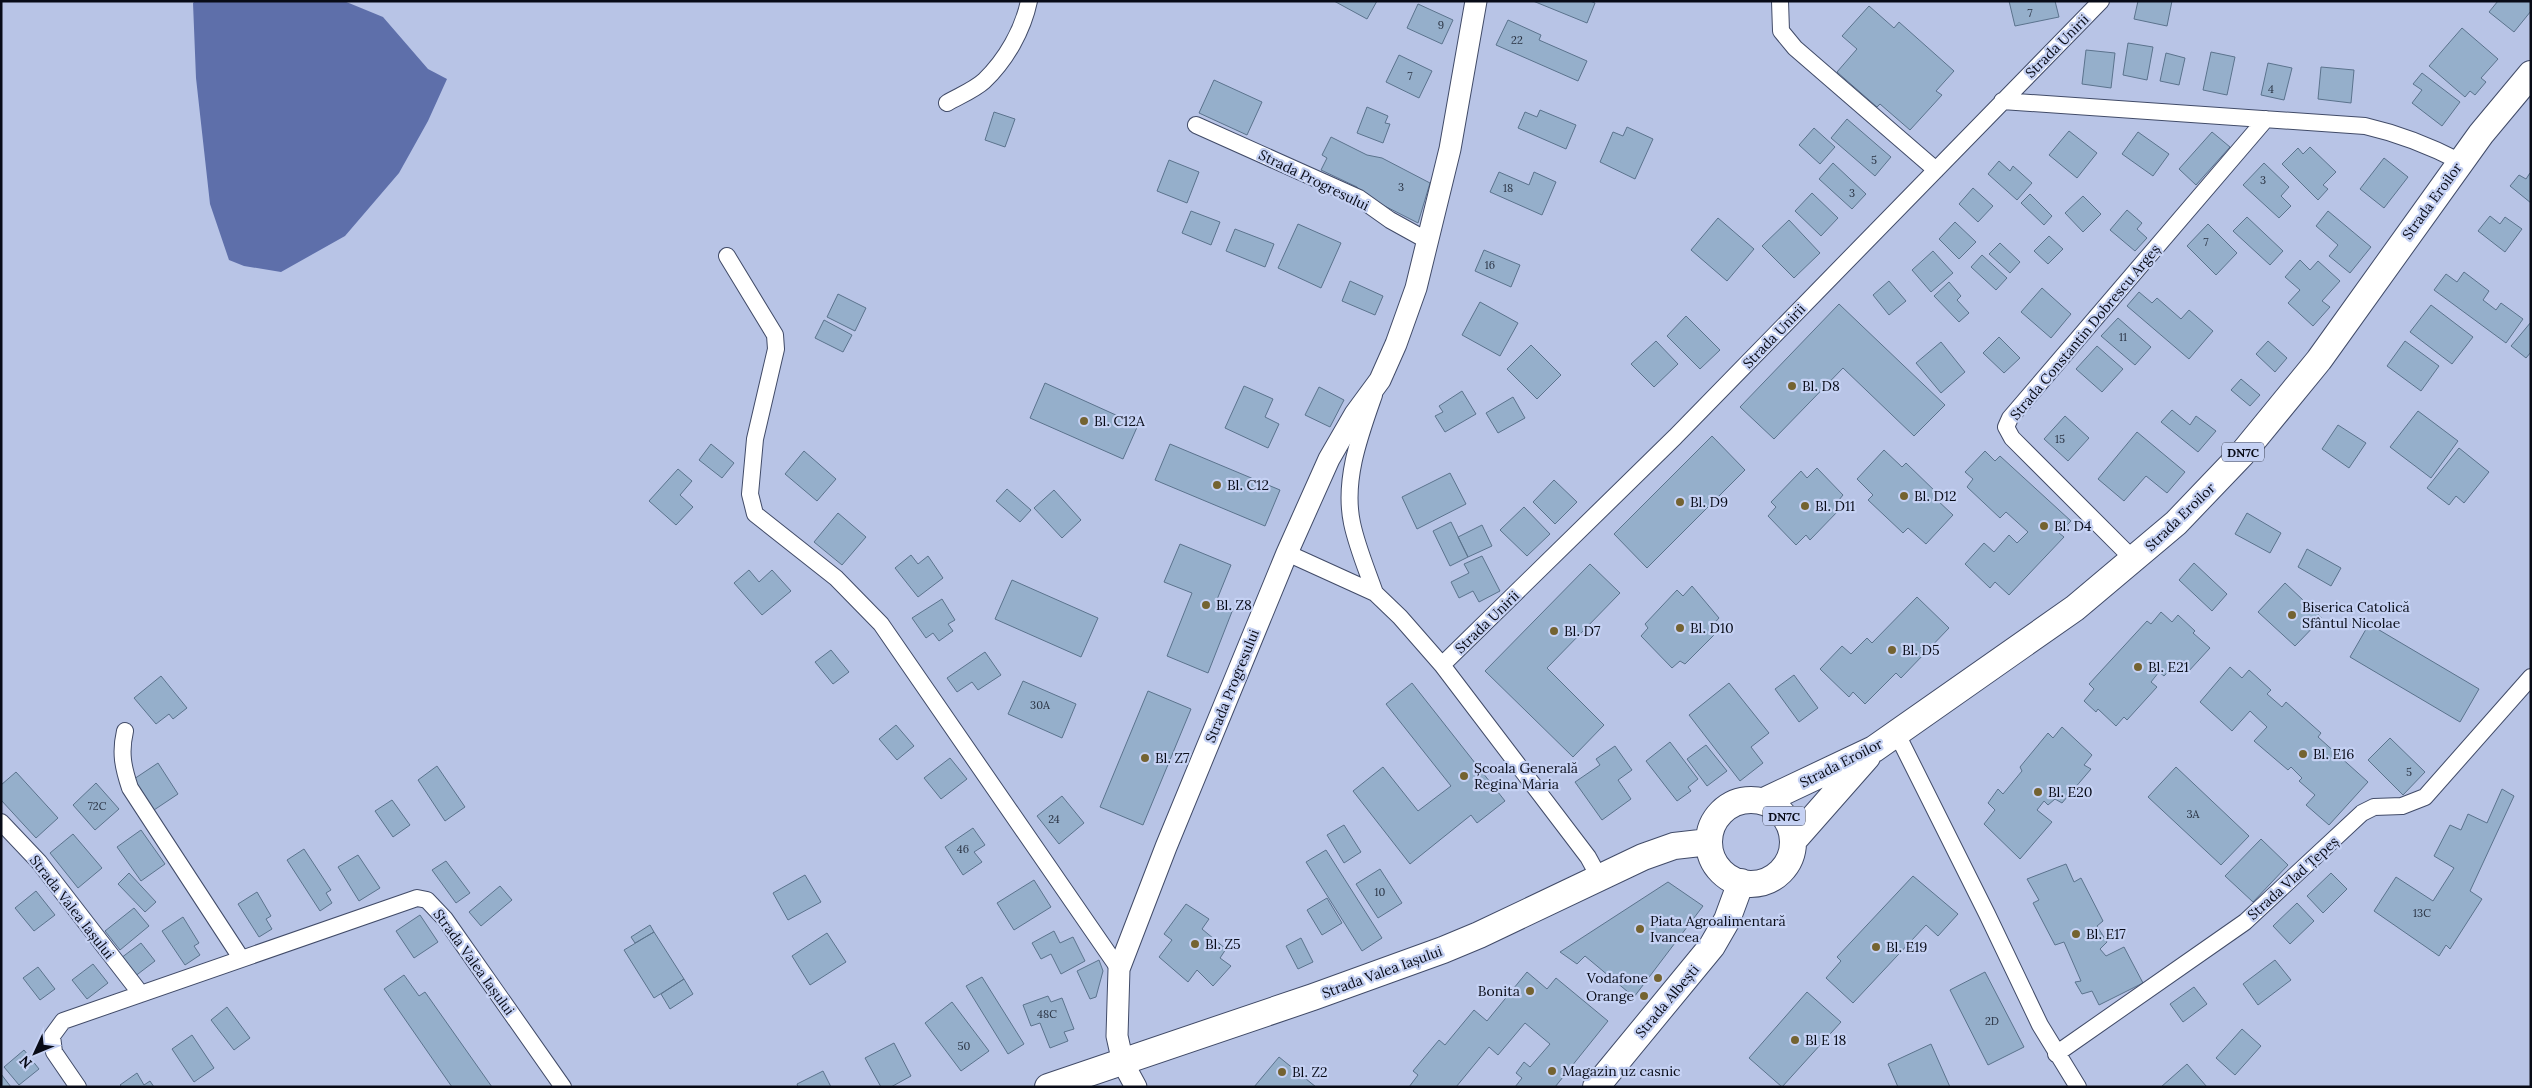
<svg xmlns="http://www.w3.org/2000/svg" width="2532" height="1088" font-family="Lora,serif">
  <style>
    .water { fill: #5e6faa }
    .building { fill: #95afcb; stroke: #5b738d }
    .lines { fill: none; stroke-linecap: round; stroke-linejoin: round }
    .minor-casing { stroke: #414b68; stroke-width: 18 }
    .tertiary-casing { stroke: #414b68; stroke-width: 23 }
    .primary-casing { stroke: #414b68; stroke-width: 28 }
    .minor { stroke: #fff; stroke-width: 16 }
    .tertiary { stroke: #fff; stroke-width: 21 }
    .primary { stroke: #fff; stroke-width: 26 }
    .poi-dot { fill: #746331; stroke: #c5d1f3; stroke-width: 2 }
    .labels { text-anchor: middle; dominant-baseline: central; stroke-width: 4.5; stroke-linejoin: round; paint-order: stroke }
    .number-label { font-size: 11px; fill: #2b3444 }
    .shield { fill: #c5d1f3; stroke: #414659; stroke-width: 1 }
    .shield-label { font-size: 12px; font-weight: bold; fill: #080b17 }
    .street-label { font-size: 14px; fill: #080b17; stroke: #c5d1f3 }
    .poi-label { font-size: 14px; fill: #080b17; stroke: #c5d1f3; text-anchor: start }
  </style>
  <rect width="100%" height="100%" fill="#b8c4e6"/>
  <path class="water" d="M195,1H344L383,17L428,69L447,79L428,121L399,173L345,236L281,272L244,266L229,260L210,204L196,78L193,3Z"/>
  <path class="building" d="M1334,1H1377L1367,19Z
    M1533,1H1590L1595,3L1587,23Z
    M2009,1H2055L2059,17L2015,26Z
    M2138,1H2172L2167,26L2134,19Z
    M2498,1H2531V11L2514,32L2489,12Z
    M1418,4L1453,20L1442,44L1407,28Z
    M1869,6L1894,28L1899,22L1954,71L1936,91L1942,95L1910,130L1880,104L1877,107L1837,72L1857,49L1842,36Z
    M1508,20L1541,35L1539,40L1587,61L1578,81L1496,45Z
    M2462,28L2498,59L2481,78L2486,82L2475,95L2470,91L2465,97L2429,66Z
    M2128,43L2153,47L2147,80L2123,75Z
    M2086,50L2115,53L2111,88L2082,84Z
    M2211,52L2235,57L2227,95L2203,90Z
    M2166,53L2185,58L2179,85L2160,81Z
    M1399,55L1432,71L1419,98L1386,82Z
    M2268,63L2292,68L2284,100L2261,95Z
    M2321,67L2354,70L2351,103L2318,99Z
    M2422,73L2460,102L2442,126L2412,103L2422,90L2413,84Z
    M1214,80L1262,102L1247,135L1199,113Z
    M1367,107L1388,116L1385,123L1390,124L1383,143L1357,133Z
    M1540,110L1576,125L1566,149L1518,128L1525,112L1537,117Z
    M994,112L1015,119L1005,147L985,140Z
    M1847,119L1891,157L1875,176L1831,138Z
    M1627,127L1653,139L1635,179L1600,162L1613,132L1623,136Z
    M1814,128L1835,147L1820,164L1799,145Z
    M2069,131L2097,153L2077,178L2049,155Z
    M2138,132L2169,154L2153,176L2122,154Z
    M2212,132L2230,147L2196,185L2179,169Z
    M1331,137L1367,155L1382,158L1430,183L1418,223L1363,195L1357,187L1321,170L1327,158L1322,155Z
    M2310,147L2336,172L2323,185L2328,189L2318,200L2282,164L2298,148L2303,154Z
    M2384,158L2408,177L2384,208L2360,189Z
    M1169,160L1199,172L1187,203L1157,191Z
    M1999,161L2010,171L2013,166L2032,183L2017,200L1988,174Z
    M1833,163L1866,194L1852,209L1819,179Z
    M2264,163L2289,187L2281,196L2291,206L2279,218L2243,185Z
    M1499,172L1529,185L1534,172L1556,182L1542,215L1490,192Z
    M2530,173L2531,174V203L2510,186L2519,175L2526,179Z
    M1973,188L1993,206L1978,222L1959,204Z
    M1812,193L1838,218L1821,236L1795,211Z
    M2030,194L2052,216L2044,225L2021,203Z
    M2083,196L2101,214L2083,232L2065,213Z
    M2127,210L2142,223L2137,229L2147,238L2135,251L2110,230Z
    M1191,211L1220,222L1211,245L1182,233Z
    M2328,211L2371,247L2350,273L2329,256L2338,245L2316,226Z
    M2490,216L2500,224L2505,217L2522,229L2505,252L2478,231Z
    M2247,217L2283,251L2270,265L2233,231Z
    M1718,218L1754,249L1727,281L1691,250Z
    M1789,220L1820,253L1794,278L1762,246Z
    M1955,222L1976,242L1959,259L1939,239Z
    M1298,224L1341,243L1321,288L1278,268Z
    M2208,224L2237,253L2216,275L2187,246Z
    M1235,229L1274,244L1265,267L1226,251Z
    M2049,236L2063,249L2048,264L2034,251Z
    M2000,243L2020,262L2010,273L1989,254Z
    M1484,250L1520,265L1511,287L1475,271Z
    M1933,251L1953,273L1931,292L1912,270Z
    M1982,255L2007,278L1996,290L1971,267Z
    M2300,260L2310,270L2318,261L2340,281L2322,301L2330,307L2313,326L2288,303L2300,290L2285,277Z
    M2464,272L2489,291L2483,300L2496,310L2501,303L2523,319L2506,343L2434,290L2446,274L2457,282Z
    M1350,281L1383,296L1375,315L1342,301Z
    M1889,281L1906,301L1889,315L1873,295Z
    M1949,282L1961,296L1957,300L1969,313L1959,322L1934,296Z
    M2042,288L2071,314L2051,338L2021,312Z
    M2139,292L2152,303L2157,298L2181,319L2189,310L2213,331L2189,359L2127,306Z
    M838,294L866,308L855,331L827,317Z
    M1480,302L1518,323L1500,356L1462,335Z
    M1839,304L1945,405L1914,436L1843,368L1774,439L1740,407Z
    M2431,305L2473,337L2452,364L2410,332Z
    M1686,316L1720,350L1700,369L1667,336Z
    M2118,318L2151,347L2135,365L2101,336Z
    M824,320L852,335L843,352L815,338Z
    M2531,322V352L2526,358L2511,346Z
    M1999,337L2020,358L2004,373L1983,353Z
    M1656,341L1678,364L1654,387L1631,364Z
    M2268,341L2287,358L2275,372L2256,354Z
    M2405,341L2439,366L2421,391L2387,366Z
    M1941,342L1965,372L1941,393L1916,363Z
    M1531,345L1561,375L1537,399L1507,369Z
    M2097,346L2123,369L2102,392L2076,369Z
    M2241,379L2260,395L2250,406L2231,390Z
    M1045,383L1138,425L1123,459L1030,418Z
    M1244,386L1273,399L1265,417L1279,424L1268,448L1225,428Z
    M1319,387L1344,400L1330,427L1305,415Z
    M1462,391L1476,414L1445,432L1435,416L1443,412L1439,406Z
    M1513,397L1525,418L1498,433L1486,413Z
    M2172,410L2190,425L2196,416L2216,431L2198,452L2161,422Z
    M2418,411L2458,441L2431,478L2390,447Z
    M2065,416L2089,438L2068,461L2044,439Z
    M2338,425L2366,443L2349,468L2322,449Z
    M2137,432L2185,472L2167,493L2146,476L2124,501L2098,479Z
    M1712,436L1745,470L1647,568L1614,534Z
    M711,444L734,463L722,478L699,460Z
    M1170,444L1280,490L1265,526L1155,480Z
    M2459,448L2489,472L2464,503L2456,496L2449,505L2427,488Z
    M1884,450L1902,467L1906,463L1938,494L1935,498L1953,515L1926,544L1908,528L1903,533L1868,500L1873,495L1857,479Z
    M804,451L836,479L817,501L785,474Z
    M1985,451L1995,461L2000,456L2071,521L2059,533L2064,537L2009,595L1995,582L1990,588L1965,564L1984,543L1994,552L2009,535L2017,543L2028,532L2006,512L2000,518L1967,487L1973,479L1965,472Z
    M1817,468L1843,495L1834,506L1839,510L1810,540L1806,535L1796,545L1768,516L1776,507L1771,502L1801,471L1807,478Z
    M678,469L692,481L680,495L693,507L676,525L649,501Z
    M1450,473L1466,504L1417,529L1402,497Z
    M1554,480L1577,502L1555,524L1533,502Z
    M1007,489L1031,510L1020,522L996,501Z
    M1054,490L1081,520L1062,538L1034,508Z
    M1524,507L1550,534L1527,556L1500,530Z
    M838,513L866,537L842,565L814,542Z
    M2247,513L2281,533L2270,553L2235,534Z
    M1451,522L1468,557L1450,566L1433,531Z
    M1482,525L1492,546L1468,557L1458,537Z
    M1180,544L1231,565L1216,602L1233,609L1208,673L1167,656L1192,593L1164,582Z
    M2307,549L2341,568L2331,586L2298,567Z
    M911,555L918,564L928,556L943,578L918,597L895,568Z
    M1482,556L1500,591L1479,602L1473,591L1459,598L1451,582L1469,573L1464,564Z
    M2194,563L2227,594L2212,611L2179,580Z
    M1590,564L1620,593L1547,668L1604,725L1573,757L1485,671Z
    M749,570L759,582L772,570L791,591L762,615L734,583Z
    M1012,580L1098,618L1081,657L995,619Z
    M2285,583L2322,618L2295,646L2258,612Z
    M1692,586L1719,618L1711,627L1716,633L1685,664L1680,661L1672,668L1641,636L1648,628L1645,624L1677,590L1683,596Z
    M1917,597L1949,628L1901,678L1896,673L1865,704L1853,692L1849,697L1820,669L1842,646L1851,654L1867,638L1872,643Z
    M942,599L955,620L948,624L953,631L939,641L933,633L926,638L912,618Z
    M2161,612L2172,622L2178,615L2195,631L2193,633L2210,648L2187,673L2176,663L2164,676L2159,672L2151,682L2157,687L2127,720L2124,717L2116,726L2098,709L2096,712L2084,701L2094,689L2089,684L2147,621L2151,624Z
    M2369,624L2479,689L2460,722L2350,657Z
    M831,650L849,672L833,684L815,662Z
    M985,652L1001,675L978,690L972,682L957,692L947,678Z
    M2230,667L2242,678L2249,670L2271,690L2267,694L2282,707L2286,702L2321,733L2318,737L2368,782L2329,825L2306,805L2315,795L2299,781L2302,778L2291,767L2288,770L2254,741L2267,727L2250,711L2232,731L2200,702Z
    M1794,675L1818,708L1799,722L1775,689Z
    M161,676L187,708L173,719L169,714L156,724L134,698Z
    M1023,681L1076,704L1062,738L1008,714Z
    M1412,683L1505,801L1477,823L1471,815L1410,864L1353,791L1383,767L1418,811L1451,786L1386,704Z
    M1729,683L1769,733L1751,747L1763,763L1740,781L1689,715Z
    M1148,691L1191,709L1143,825L1100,807Z
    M896,725L914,746L897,760L879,739Z
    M2062,727L2092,755L2084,765L2091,769L2062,803L2055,799L2048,805L2044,801L2037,810L2052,822L2020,859L1984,824L1995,810L1988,803L1998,789L2003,794L2022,771L2020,767L2048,733L2053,738Z
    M2390,738L2425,772L2403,795L2368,760Z
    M1670,742L1698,779L1688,787L1691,791L1677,801L1646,761Z
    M1706,745L1727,771L1707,786L1687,759Z
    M1615,746L1632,770L1618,780L1631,799L1602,820L1575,782L1600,765L1596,759Z
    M950,758L967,779L941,799L924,778Z
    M158,763L178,794L154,810L134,779Z
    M437,766L465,807L445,821L418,780Z
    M2176,767L2249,836L2221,865L2148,797Z
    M16,772L58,818L36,838L1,800V785Z
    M96,783L119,809L95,830L73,805Z
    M2502,789L2514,796L2470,891L2482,899L2450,949L2446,945L2439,956L2374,911L2396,877L2433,901L2454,868L2434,856L2450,825L2461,830L2468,814L2487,823Z
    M1062,796L1084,823L1059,844L1037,816Z
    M392,800L410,825L393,837L375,811Z
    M1344,825L1361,852L1344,863L1327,835Z
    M973,828L985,845L974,852L982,862L963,875L945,847Z
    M141,830L165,864L141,881L117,847Z
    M73,834L102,868L78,888L50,853Z
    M2261,839L2288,865L2253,902L2225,876Z
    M304,849L331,890L326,893L332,903L320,911L287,860Z
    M1326,850L1382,938L1362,951L1306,862Z
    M358,855L380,888L359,901L338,867Z
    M446,861L470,893L456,903L432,870Z
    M2066,864L2074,882L2081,878L2103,921L2097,926L2107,942L2100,949L2106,956L2124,947L2143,983L2099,1005L2092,991L2082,994L2075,982L2081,981L2064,942L2055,945L2033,903L2039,900L2027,879Z
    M1380,869L1402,903L1378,918L1356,884Z
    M129,873L156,902L145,912L118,884Z
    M2331,873L2347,889L2323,913L2307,896Z
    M805,875L821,902L788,920L773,893Z
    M1913,876L1958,914L1938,936L1926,925L1853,1003L1826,978L1841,961L1837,957Z
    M1034,880L1051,907L1014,930L997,903Z
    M1668,882L1703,906L1634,997L1585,956L1577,964L1560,952Z
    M500,886L512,900L481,926L469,912Z
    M36,891L55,915L34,931L15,908Z
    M257,892L271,916L266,919L272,929L259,937L238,904Z
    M1327,898L1342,923L1322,935L1307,910Z
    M2297,903L2314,921L2290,944L2273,926Z
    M1186,904L1209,919L1202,929L1226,949L1220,958L1231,966L1213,986L1197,970L1188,982L1159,957L1172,940L1164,934Z
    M134,908L149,926L120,950L105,931Z
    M420,915L438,942L414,958L396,931Z
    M183,917L199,943L194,946L200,955L185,965L162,931Z
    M650,925L654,932L635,943L631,937Z
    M1054,931L1060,943L1073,937L1085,961L1061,974L1051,954L1041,959L1032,943Z
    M654,932L684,979L654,998L624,950Z
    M827,933L846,962L810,985L792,956Z
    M1301,938L1313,962L1298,969L1286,946Z
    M141,943L155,961L134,977L121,958Z
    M1099,960L1103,971L1096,997L1090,999L1077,971Z
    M2275,960L2291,980L2258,1005L2243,984Z
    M93,964L108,983L87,999L72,980Z
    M38,967L55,989L40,1000L23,978Z
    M1527,972L1547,989L1556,978L1608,1021L1555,1087H1515L1522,1078L1516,1073L1524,1062L1530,1067L1550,1044L1525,1023L1498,1055L1489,1047L1456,1087H1409L1418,1075L1413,1071L1439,1040L1445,1045L1474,1010L1487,1021Z
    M1985,972L2024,1047L1988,1065L1950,990Z
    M404,975L419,996L425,992L492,1087H452L384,989Z
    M982,977L1024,1044L1008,1054L966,986Z
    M684,979L693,994L670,1009L661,994Z
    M2194,987L2207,1004L2183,1022L2170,1004Z
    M1807,992L1841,1022L1782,1087L1749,1058Z
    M1048,996L1051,1002L1062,998L1074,1029L1064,1032L1068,1041L1050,1048L1040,1023L1031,1026L1023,1005Z
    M952,1002L989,1051L961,1071L925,1023Z
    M227,1007L250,1038L234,1050L211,1020Z
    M2242,1029L2261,1046L2235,1075L2216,1058Z
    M192,1035L214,1068L194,1082L172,1049Z
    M894,1043L911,1076L891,1087H881L865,1058Z
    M1931,1044L1950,1087H1898L1888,1064Z
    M24,1050L39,1069L19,1085L4,1067Z
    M1279,1057L1316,1087H1254Z
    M2187,1064L2207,1087H2161Z
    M823,1071L831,1087H798L797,1084Z
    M137,1073L144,1085L150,1081L154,1087H122L120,1085Z
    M1,1074L11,1087H1Z"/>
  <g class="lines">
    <g class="minor-casing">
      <path id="minor" d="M1780,1L1781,31L1795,48L1936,170
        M2002,101L2365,126C2400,134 2430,146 2461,162
        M947,103C959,96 974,90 984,81C1006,60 1023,30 1029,1
        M1196,125L1359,198L1390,220L1428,241
        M727,256L775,335L776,349L755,439L750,494L755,514L836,578L881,624L1119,969
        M1374,395C1360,435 1343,480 1352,523C1357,547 1367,570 1375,593
        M1287,553L1375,593L1400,617L1442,665L1588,857L1599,877
        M2134,560L2012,438L2006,427L2010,418L2266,119
        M1442,665L1675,437L2101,1
        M125,731C120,753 123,767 130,788L241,958
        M1896,732L1987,914L2040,1025L2078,1087
        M1,822L39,862L141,994
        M2056,1054L2245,922L2362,813L2374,807L2402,806L2425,797L2531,677
        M78,1087L54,1052L52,1036L63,1021L417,898L427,900L445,919L563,1087"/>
    </g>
    <g class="tertiary-casing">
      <path id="tertiary" d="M1136,1087L1123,1063L1117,1036L1119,969L1166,847L1287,553L1329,459L1355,414L1380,380L1396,344L1416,288L1450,149L1476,1"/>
    </g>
    <g class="primary-casing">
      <path id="primary" d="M1709 842a42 42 0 1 1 84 0a42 42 0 1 1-84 0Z
        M1764,801L1874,749L2075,608L2176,523L2242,454L2319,360L2481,134L2531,74
        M1793,841L1867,757
        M1048,1087L1313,997L1443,950L1479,935L1643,857L1674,846L1709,842
        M1596,1087L1712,946L1727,920L1741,882"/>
    </g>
    <use href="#minor" class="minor"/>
    <use href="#tertiary" class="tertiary"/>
    <use href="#primary" class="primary"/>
  </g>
  <g class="poi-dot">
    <circle cx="1792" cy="386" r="5"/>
    <circle cx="1084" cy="421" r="5"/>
    <circle cx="1217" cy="485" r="5"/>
    <circle cx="1904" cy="496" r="5"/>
    <circle cx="1680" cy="502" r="5"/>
    <circle cx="1805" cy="506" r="5"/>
    <circle cx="2044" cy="526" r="5"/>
    <circle cx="1206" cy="605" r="5"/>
    <circle cx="2292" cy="615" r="5"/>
    <circle cx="1680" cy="628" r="5"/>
    <circle cx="1554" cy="631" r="5"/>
    <circle cx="1892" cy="650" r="5"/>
    <circle cx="2138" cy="667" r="5"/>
    <circle cx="2303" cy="754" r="5"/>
    <circle cx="1145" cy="758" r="5"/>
    <circle cx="1464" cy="776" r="5"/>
    <circle cx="2038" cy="792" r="5"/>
    <circle cx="1640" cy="929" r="5"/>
    <circle cx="2076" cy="934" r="5"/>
    <circle cx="1195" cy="944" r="5"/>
    <circle cx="1876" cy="947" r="5"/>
    <circle cx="1658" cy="978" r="5"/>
    <circle cx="1530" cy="991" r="5"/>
    <circle cx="1644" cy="996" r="5"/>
    <circle cx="1795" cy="1040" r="5"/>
    <circle cx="1552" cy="1071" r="5"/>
    <circle cx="1282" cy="1072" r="5"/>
  </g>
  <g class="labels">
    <g class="number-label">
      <text x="2030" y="13">7</text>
      <text x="1441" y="25">9</text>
      <text x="1517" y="40">22</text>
      <text x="1410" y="76">7</text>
      <text x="2271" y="89">4</text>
      <text x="1874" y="160">5</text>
      <text x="2263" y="180">3</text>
      <text x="1401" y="187">3</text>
      <text x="1508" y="188">18</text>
      <text x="1852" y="193">3</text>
      <text x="2206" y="242">7</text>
      <text x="1490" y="265">16</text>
      <text x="2123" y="337">11</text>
      <text x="2060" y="439">15</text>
      <text x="1040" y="705">30A</text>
      <text x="2409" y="772">5</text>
      <text x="97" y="806">72C</text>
      <text x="2193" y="814">3A</text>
      <text x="1054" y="819">24</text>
      <text x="963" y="849">46</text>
      <text x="1380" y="892">10</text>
      <text x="2422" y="913">13C</text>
      <text x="1047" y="1014">48C</text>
      <text x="1992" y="1021">2D</text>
      <text x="964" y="1046">50</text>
    </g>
    <g class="shield">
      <rect x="2222" y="442.5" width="42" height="19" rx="4"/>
      <rect x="1763" y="806.5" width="42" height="19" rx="4"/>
    </g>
    <g class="shield-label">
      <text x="2243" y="452">DN7C</text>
      <text x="1784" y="816">DN7C</text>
    </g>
    <g class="street-label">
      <text transform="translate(2057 46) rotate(-45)">Strada Unirii</text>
      <text transform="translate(1314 180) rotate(26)">Strada Progresului</text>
      <text transform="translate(2432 201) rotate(-54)">Strada Eroilor</text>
      <text transform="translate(2085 332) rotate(-50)">Strada Constantin Dobrescu Argeș</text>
      <text transform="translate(1774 336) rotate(-46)">Strada Unirii</text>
      <text transform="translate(2180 517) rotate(-44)">Strada Eroilor</text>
      <text transform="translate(1487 622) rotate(-44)">Strada Unirii</text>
      <text transform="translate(1232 686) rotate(-68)">Strada Progresului</text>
      <text transform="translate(1841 763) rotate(-27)">Strada Eroilor</text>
      <text transform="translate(2293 878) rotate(-42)">Strada Vlad Țepeș</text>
      <text transform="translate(72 907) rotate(52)">Strada Valea Iașului</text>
      <text transform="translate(474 962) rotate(54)">Strada Valea Iașului</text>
      <text transform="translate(1382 972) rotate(-20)">Strada Valea Iașului</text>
      <text transform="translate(1667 1001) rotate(-50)">Strada Albești</text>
    </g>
    <g class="poi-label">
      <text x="1802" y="386">Bl. D8</text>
      <text x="1094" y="421">Bl. C12A</text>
      <text x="1227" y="485">Bl. C12</text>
      <text x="1914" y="496">Bl. D12</text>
      <text x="1690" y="502">Bl. D9</text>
      <text x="1815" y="506">Bl. D11</text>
      <text x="2054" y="526">Bl. D4</text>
      <text x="1216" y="605">Bl. Z8</text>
      <text x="2302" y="607">Biserica Catolică<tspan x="2302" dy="16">Sfântul Nicolae</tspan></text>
      <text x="1690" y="628">Bl. D10</text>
      <text x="1564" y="631">Bl. D7</text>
      <text x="1902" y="650">Bl. D5</text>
      <text x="2148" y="667">Bl. E21</text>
      <text x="2313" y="754">Bl. E16</text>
      <text x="1155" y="758">Bl. Z7</text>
      <text x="1474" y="768">Școala Generală<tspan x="1474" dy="16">Regina Maria</tspan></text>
      <text x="2048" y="792">Bl. E20</text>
      <text x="1650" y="921">Piata Agroalimentară<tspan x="1650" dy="16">Ivancea</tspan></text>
      <text x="2086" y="934">Bl. E17</text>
      <text x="1205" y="944">Bl. Z5</text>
      <text x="1886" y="947">Bl. E19</text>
      <text x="1648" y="978" text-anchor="end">Vodafone</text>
      <text x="1520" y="991" text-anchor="end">Bonita</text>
      <text x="1634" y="996" text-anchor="end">Orange</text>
      <text x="1805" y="1040">Bl E 18</text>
      <text x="1562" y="1071">Magazin uz casnic</text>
      <text x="1292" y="1072">Bl. Z2</text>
    </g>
  </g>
  <rect width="2532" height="1088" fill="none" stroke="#080b17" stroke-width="5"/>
  <g transform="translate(35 1053) rotate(226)" stroke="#c5d1f3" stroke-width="4" paint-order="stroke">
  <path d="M0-4L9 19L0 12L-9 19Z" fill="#080b17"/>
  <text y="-8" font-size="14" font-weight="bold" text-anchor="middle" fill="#080b17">N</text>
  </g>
</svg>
